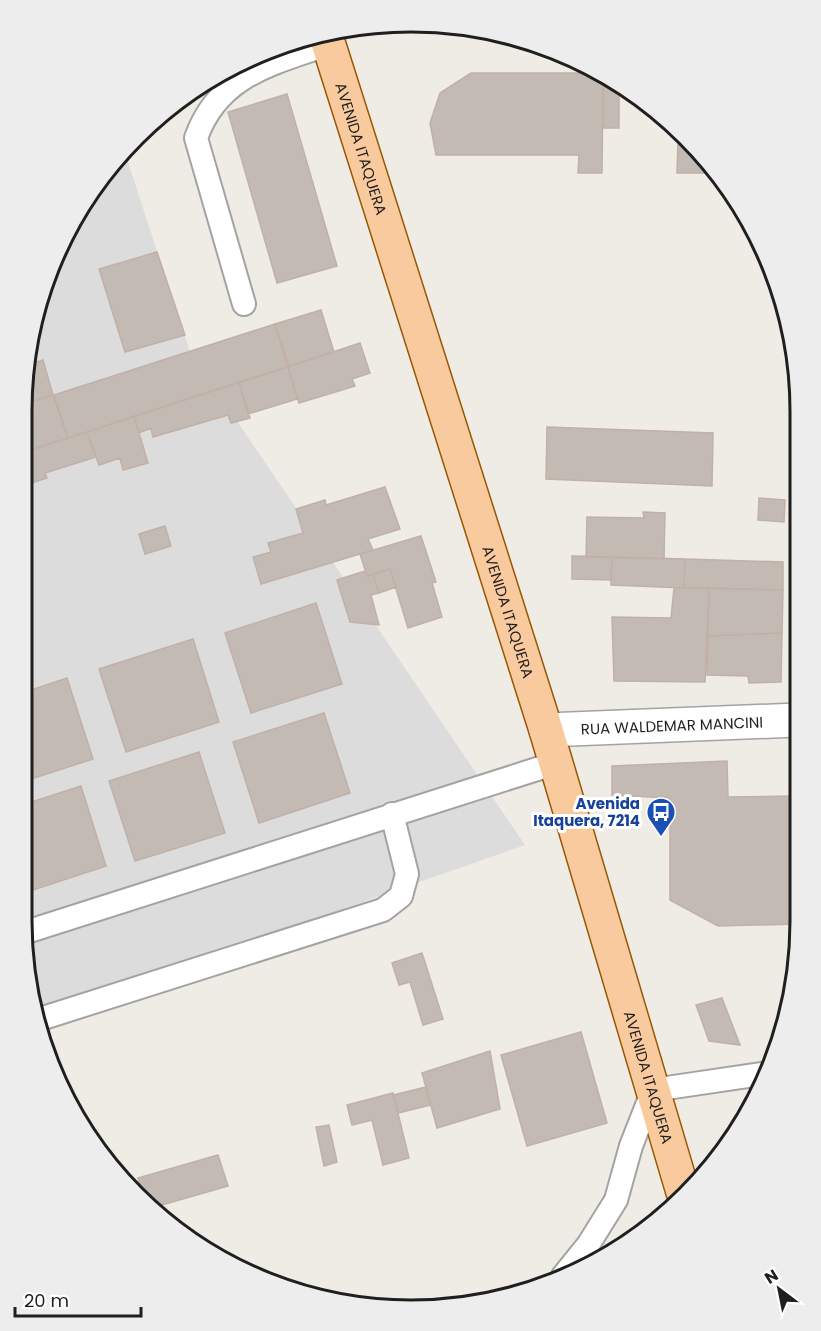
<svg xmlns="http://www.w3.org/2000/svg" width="821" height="1331" font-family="Poppins,sans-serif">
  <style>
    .residential { fill: #dddcdc }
    .building { fill: #c4bab4; stroke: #c1b0a7; stroke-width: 1.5 }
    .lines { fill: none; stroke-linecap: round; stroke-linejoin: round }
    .lane-casing { stroke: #a3a3a3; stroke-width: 26 }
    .street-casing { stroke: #a3a3a3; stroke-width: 36 }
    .primary-casing { stroke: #975802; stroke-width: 36 }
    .lane { stroke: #fff; stroke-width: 22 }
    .street { stroke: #fff; stroke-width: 33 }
    .primary { stroke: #faca9f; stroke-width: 33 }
    .labels { text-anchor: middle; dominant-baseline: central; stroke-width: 6; stroke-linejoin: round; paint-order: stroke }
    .street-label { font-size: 15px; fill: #1f1f1f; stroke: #fff }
    .transit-label { font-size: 15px; font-weight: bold; fill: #164399; stroke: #fff; text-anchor: end }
    .rim { fill: none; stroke: #1f1f1f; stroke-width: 3 }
  </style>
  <rect width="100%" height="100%" fill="#efebe5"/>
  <path class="residential" d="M125,153L190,352L525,845L37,1016L21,920L24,360L51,262L101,174Z"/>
  <path class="building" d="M471,73H589L603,80L602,173H578L579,155H436L430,123L440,93Z
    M603,80L619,87V128H603Z
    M287,94L337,266L277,283L228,112Z
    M678,140L690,141L717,173H677Z
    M157,252L185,335L125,352L99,269Z
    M321,310L334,352L289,366L275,324Z
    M275,324L288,367L68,438L54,395Z
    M360,343L370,373L352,379L355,386L299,403L288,367Z
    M43,360L53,395L24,404V366Z
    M288,367L297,399L248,414L239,382Z
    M239,382L250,418L231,423L228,415L153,437L151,428L139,433L134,416Z
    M53,395L68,438L24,452V404Z
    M134,416L148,463L123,470L120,458L99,465L87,432Z
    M547,427L713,433L712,486L546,479Z
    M87,432L96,457L45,473L47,478L25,485L24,466L29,465L24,452Z
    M385,487L400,529L368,539L373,550L261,584L253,557L271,552L268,543L303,533L296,509L325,500L326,505Z
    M759,498L785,500L784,522L758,520Z
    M643,512L665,513L664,559L586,557L587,517L644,518Z
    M165,526L171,546L145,554L139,534Z
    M421,536L436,582L432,583L442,617L408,628L390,569L367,576L360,554Z
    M572,556L612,557L611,580L572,579Z
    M612,557L685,559L684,588L611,585Z
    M685,559L783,562V590L684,588Z
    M390,569L396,587L379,593L373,575Z
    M365,571L367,576L373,575L379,593L371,595L379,625L350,622L337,580Z
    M674,588H709L705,682L614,681L612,617L671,618Z
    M709,588L783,590L782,633L708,636Z
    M316,603L342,684L251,713L225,633Z
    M782,633L781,682L749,683L748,676L707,675L708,636Z
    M193,639L219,722L126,752L99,669Z
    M67,678L93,759L22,782V693Z
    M324,713L350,793L259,823L233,742Z
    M199,752L225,833L135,861L109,781Z
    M727,761L728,797L797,796V924L718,926L670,900V798L612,795V766Z
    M81,786L106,866L21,894L22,805Z
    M422,953L443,1019L423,1025L410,982L399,985L392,963Z
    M722,998L740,1045L709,1041L696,1005Z
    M581,1032L607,1123L527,1146L501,1055Z
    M490,1051L500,1109L437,1128L422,1073Z
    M426,1087L431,1105L398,1113L393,1095Z
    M393,1093L409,1158L383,1165L372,1120L352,1125L347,1105Z
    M329,1125L337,1162L324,1166L316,1127Z
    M218,1155L228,1186L152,1208L145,1201L138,1178Z"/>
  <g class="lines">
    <g class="lane-casing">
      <path id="lane" d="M244,304L196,138C218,75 272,64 329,44
        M23,933L556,763
        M37,1020L383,910L401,896L407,874L392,814
        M563,1276L588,1245L616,1200L631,1146L653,1090L768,1073"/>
    </g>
    <g class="street-casing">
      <g id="street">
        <path id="s1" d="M546,730L798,720"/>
      </g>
    </g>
    <g class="primary-casing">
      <g id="primary">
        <path id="s2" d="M326,36L546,730L683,1192"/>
      </g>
    </g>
    <use href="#lane" class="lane"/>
    <use href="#street" class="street"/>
    <use href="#primary" class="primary"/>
  </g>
  <defs>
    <g id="bus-pin" transform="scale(1.5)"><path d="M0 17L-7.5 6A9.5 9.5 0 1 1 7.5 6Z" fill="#1a4fb4" stroke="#fff"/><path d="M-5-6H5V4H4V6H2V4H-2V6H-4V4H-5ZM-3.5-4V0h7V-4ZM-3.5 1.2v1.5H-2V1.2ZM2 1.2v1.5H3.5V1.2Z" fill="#fff"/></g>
  </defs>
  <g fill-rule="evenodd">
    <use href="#bus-pin" x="661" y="812"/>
  </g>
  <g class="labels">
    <g class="street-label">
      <text stroke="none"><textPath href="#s2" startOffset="118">AVENIDA ITAQUERA</textPath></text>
      <text stroke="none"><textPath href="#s2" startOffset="604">AVENIDA ITAQUERA</textPath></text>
      <text stroke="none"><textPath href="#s1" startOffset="126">RUA WALDEMAR MANCINI</textPath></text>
      <text stroke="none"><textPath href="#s2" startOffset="1090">AVENIDA ITAQUERA</textPath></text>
    </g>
    <g class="transit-label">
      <text x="640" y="803">Avenida<tspan x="640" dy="17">Itaquera, 7214</tspan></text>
    </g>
  </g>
  <path d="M0 0H821V1331H0ZM411 32H411A379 379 0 0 1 790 411V921A379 379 0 0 1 411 1300H411A379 379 0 0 1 32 921V411A379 379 0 0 1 411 32Z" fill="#ededed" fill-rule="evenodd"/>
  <path class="rim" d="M411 32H411A379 379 0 0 1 790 411V921A379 379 0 0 1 411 1300H411A379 379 0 0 1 32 921V411A379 379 0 0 1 411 32Z"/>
  <g transform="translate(779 1289) rotate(328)" stroke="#ffffff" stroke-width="4.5" paint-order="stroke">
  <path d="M0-4.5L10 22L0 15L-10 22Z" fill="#1f1f1f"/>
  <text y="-9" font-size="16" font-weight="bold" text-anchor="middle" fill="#1f1f1f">N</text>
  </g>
  <path d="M15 1307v9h126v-9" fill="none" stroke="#1f1f1f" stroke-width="3"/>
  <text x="24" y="1307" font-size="18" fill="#1f1f1f" stroke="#ffffff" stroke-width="4.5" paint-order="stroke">20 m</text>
</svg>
